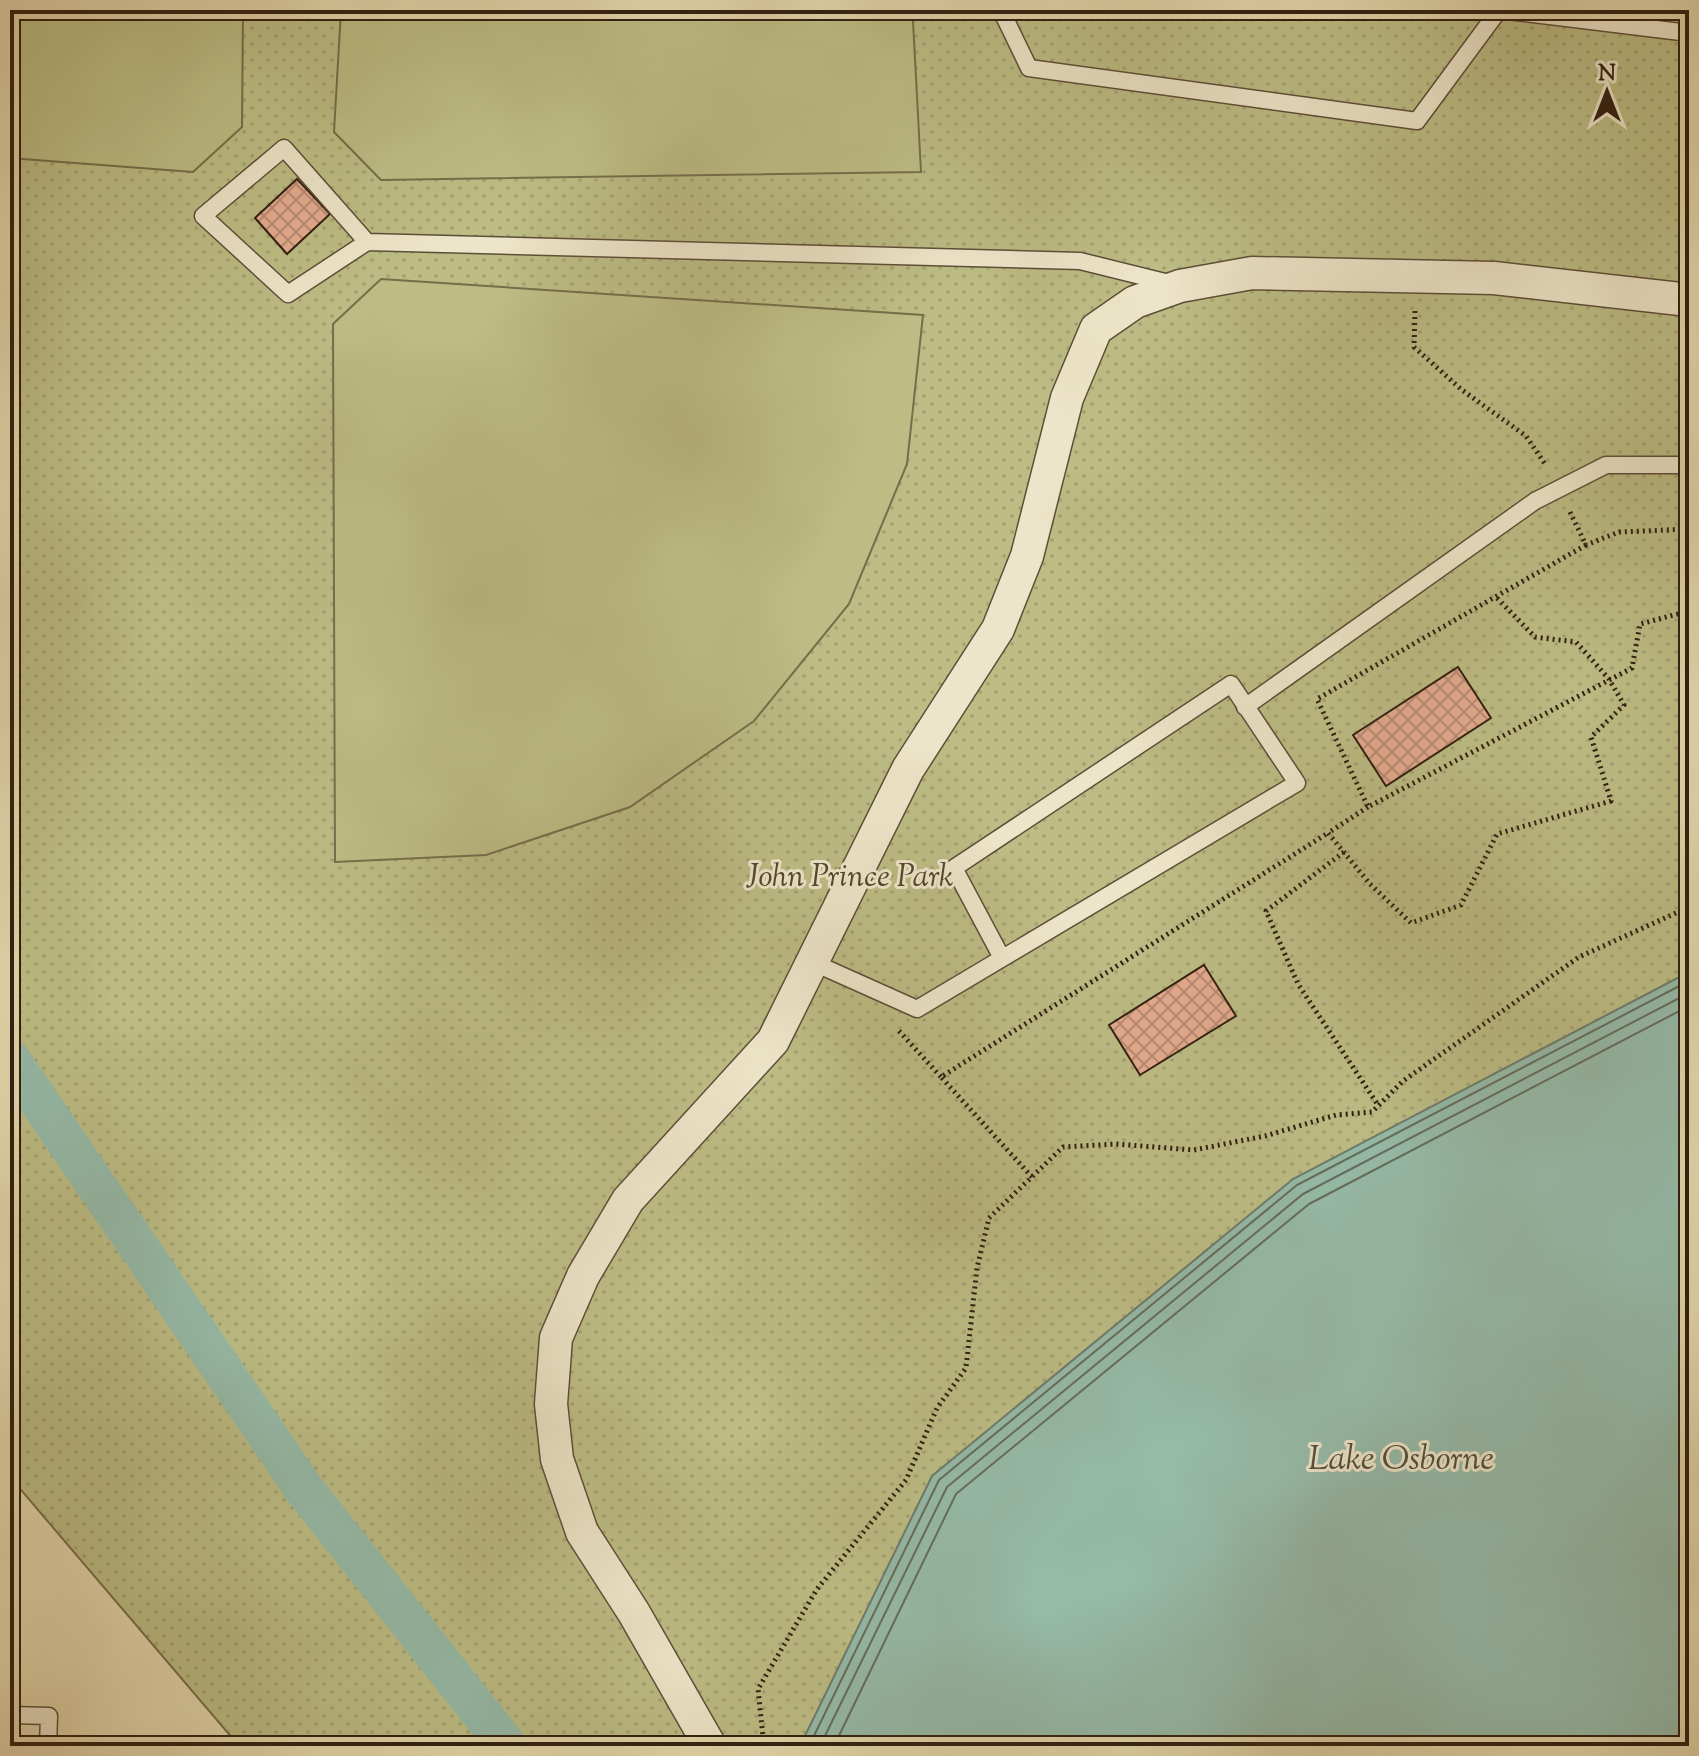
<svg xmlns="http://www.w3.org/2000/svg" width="1699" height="1756" font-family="'Sorts Mill Goudy',serif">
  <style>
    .park { fill: url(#park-dots); stroke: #766e4a; stroke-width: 2 }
    .pitch { fill: #bcbc84; stroke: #766e4a; stroke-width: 2 }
    .water { fill: #95baa8; stroke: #6d7c6c; stroke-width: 2 }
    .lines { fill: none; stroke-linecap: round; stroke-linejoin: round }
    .shore { stroke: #636d5c; stroke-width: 2 }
    .canal { stroke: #95baa8; stroke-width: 40 }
    .building { fill: url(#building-cross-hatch); stroke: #312011; stroke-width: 2 }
    .lane-casing { stroke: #5e4e38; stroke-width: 19 }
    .street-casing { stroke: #5e4e38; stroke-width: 35 }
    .path { stroke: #312011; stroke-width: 5; stroke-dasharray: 2 4; stroke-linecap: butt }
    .lane { stroke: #ede5c9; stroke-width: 16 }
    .street { stroke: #ede5c9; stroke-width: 32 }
    .labels { text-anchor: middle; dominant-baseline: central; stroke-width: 6; stroke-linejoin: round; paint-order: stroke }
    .park-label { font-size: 32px; font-style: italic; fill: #54472e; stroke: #ede5c9 }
    .water-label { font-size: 34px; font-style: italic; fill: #4f4e3e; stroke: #ede5c9 }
  </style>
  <defs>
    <pattern id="park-dots" width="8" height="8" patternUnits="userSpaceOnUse" patternTransform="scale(2)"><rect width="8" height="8" fill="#bcbc84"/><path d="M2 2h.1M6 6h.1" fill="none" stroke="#a2a171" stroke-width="1.8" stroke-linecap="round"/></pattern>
    <pattern id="building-cross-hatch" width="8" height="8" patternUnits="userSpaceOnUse" patternTransform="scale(2)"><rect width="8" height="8" fill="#e4ab8f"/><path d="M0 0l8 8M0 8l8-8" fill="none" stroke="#b98b73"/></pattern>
  </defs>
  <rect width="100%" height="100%" fill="#e3d7ac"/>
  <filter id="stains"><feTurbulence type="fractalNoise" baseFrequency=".0025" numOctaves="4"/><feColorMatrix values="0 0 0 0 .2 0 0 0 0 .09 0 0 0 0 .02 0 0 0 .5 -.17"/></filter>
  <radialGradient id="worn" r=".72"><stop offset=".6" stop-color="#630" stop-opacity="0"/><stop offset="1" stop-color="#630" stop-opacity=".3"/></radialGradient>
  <path class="park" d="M10,10H1689V1746H239L10,1477Z"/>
  <path class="pitch" d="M10,10H243L242,127L193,172L10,158Z
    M341,10H909L913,21L921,172L381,180L334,132Z
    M381,279L923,315L907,464L849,604L754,721L630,807L486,855L335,862L333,324Z"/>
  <path class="water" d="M1689,972V1746H800L932,1476L1293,1179Z"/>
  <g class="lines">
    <path class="shore" d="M809,1746L939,1480L1297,1185L1689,981
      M820,1746L947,1487L1303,1194L1689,993
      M834,1746L956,1494L1309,1204L1689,1006"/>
    <path class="canal" d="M10,1059L304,1489L507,1746"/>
  </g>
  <path class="building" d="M297,179L330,214L287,254L255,218Z
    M1458,667L1491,718L1386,786L1353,735Z
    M1204,965L1236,1016L1140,1075L1109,1025Z"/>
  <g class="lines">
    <g class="lane-casing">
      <path id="lane" d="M1001,10L1029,68L1417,121L1499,10H1496
        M1499,10L1689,33
        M367,242L284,148L203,216L288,294L367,242L1080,261L1173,284
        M1245,707L1535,501L1606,465H1689
        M812,962L917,1009L1297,783L1231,684L954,868L1002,958
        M10,1715L49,1716L48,1746"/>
    </g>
    <g class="street-casing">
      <path id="street" d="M710,1746L634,1613L582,1532L557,1459L551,1404L556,1338L583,1276L628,1200L773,1041L908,769L998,629L1027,556L1067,398L1096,329L1135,302L1180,286L1252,273L1494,278L1689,300"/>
    </g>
    <path class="path" d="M1415,311L1414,347L1462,390L1526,436L1545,464
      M1570,512L1586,545L1619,532L1689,529
      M1586,545L1317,699L1368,807L1632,668L1640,624L1689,611
      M1368,807L1328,833L1370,884L1411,923L1461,905L1497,834L1611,801L1591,737L1624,705L1609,679L1576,642L1535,637L1496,597
      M1344,852L1266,911L1298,984L1378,1105
      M899,1031L941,1077
      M1032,1177L941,1077L1328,833
      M764,1746L758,1689L817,1589L906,1480L937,1408L966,1368L977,1268L989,1218L1063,1147L1116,1144L1194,1150L1265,1136L1336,1115L1372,1112L1403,1081L1579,957L1689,907"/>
    <use href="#lane" class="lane"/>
    <use href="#street" class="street"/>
  </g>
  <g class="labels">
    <g class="park-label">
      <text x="850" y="878">John Prince Park</text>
    </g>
    <g class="water-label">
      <text x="1401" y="1460">Lake Osborne</text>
    </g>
  </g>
  <rect width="1699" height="1756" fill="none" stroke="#e3d7ac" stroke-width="40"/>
  <rect x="12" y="12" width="1675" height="1732" fill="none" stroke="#312011" stroke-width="4"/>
  <rect x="20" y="20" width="1659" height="1716" fill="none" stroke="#312011" stroke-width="2"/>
  <g transform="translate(1607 92)" stroke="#ede5c9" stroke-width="6" paint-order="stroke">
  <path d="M0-6L14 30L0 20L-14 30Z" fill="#312011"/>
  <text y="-12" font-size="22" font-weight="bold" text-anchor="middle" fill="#312011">N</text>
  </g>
  <rect width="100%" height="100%" filter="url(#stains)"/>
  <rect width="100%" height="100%" fill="url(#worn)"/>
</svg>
